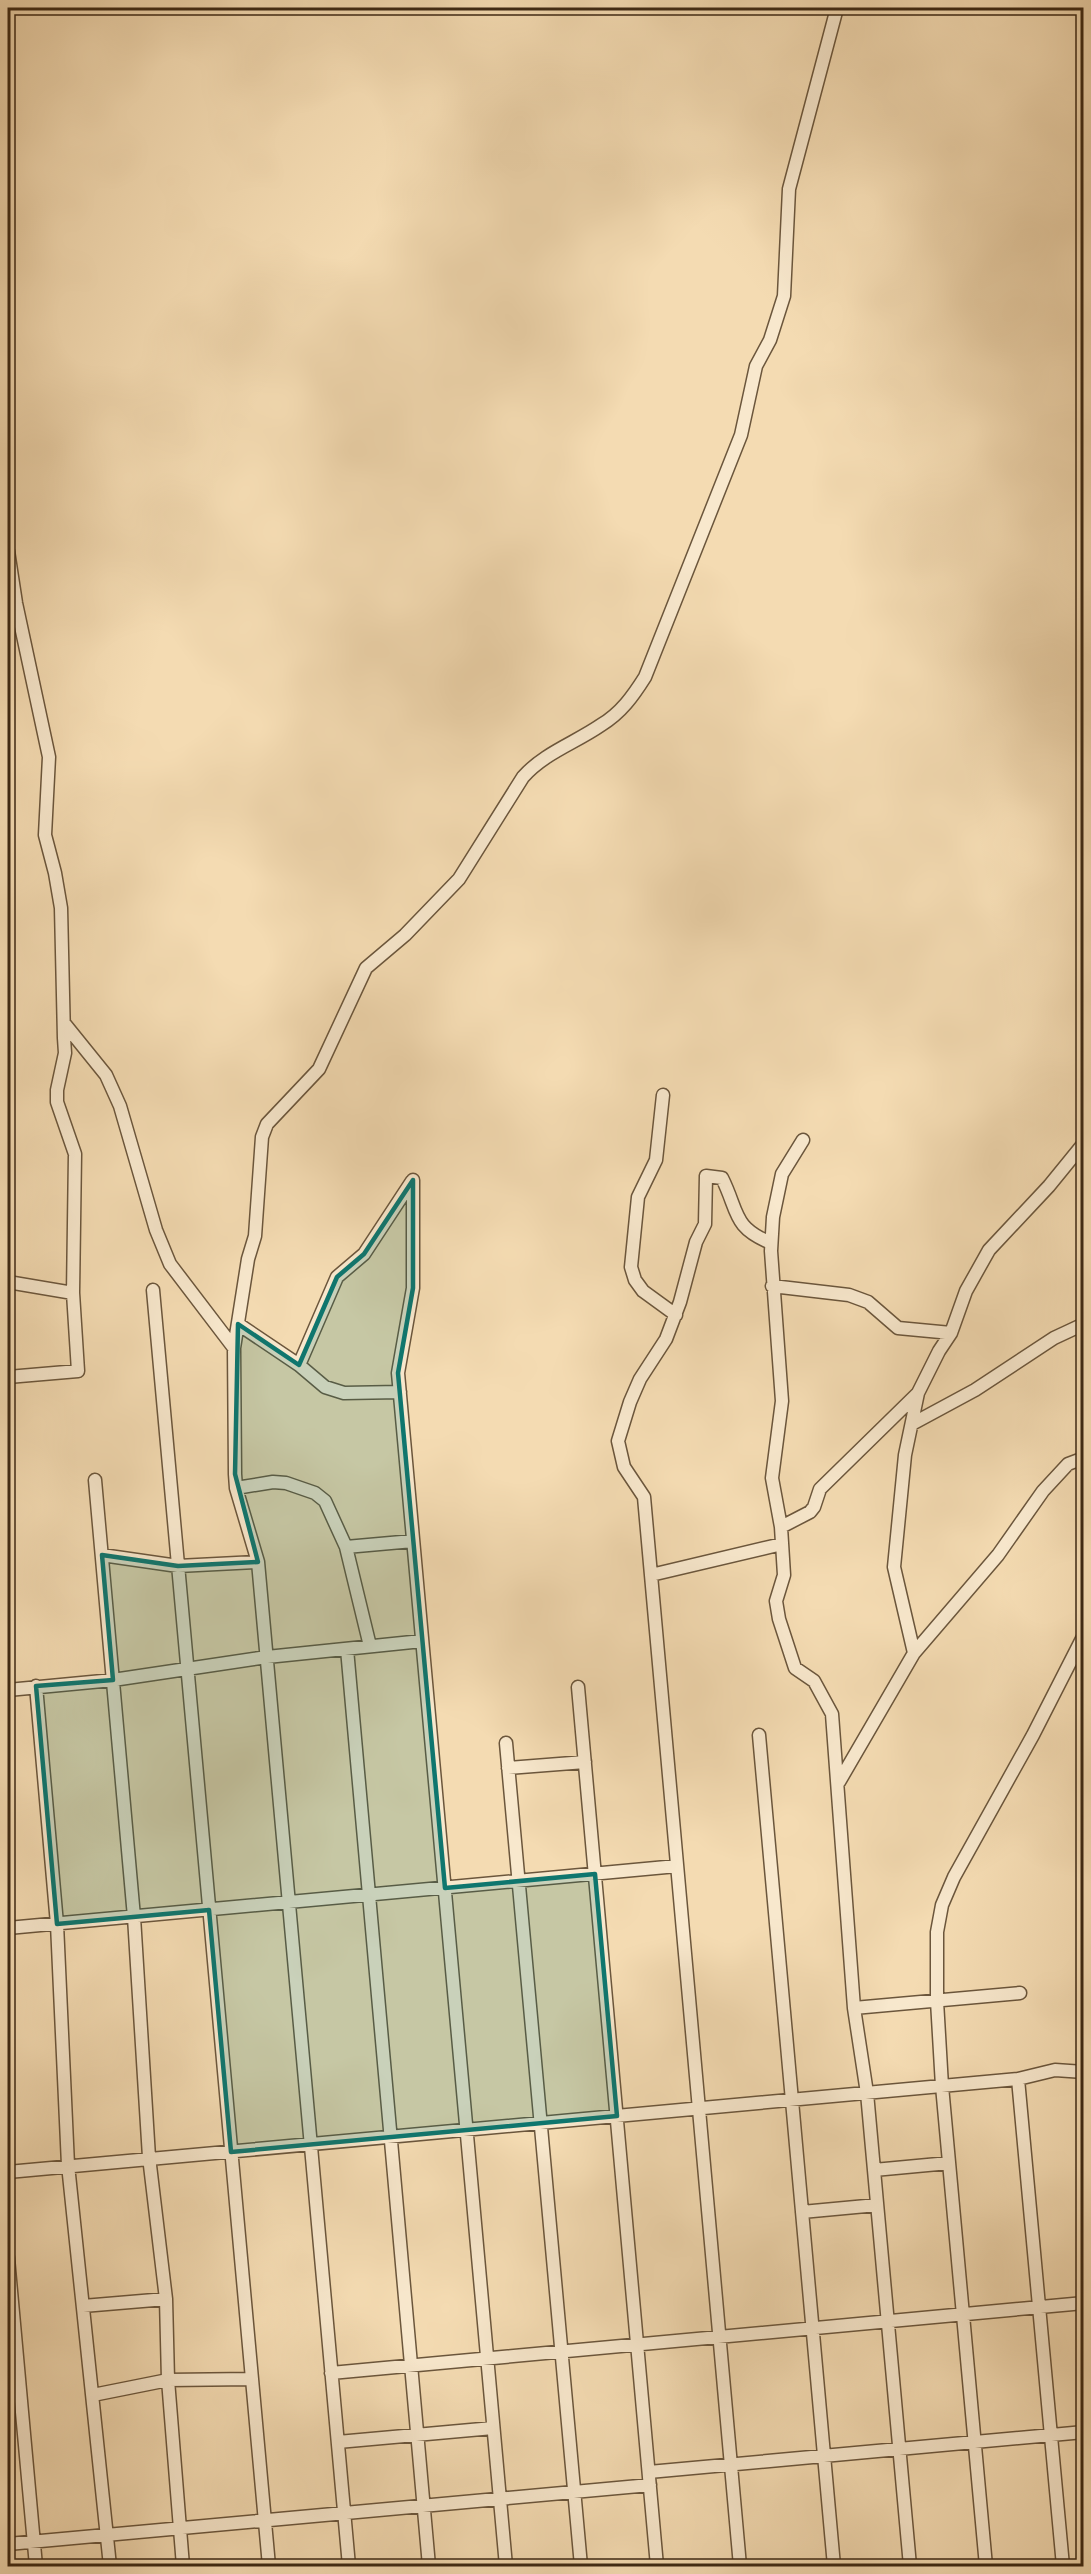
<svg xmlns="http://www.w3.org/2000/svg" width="1091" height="2574" font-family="'EB Garamond',serif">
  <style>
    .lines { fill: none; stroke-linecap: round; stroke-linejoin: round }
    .street-casing { stroke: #6b563c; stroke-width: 15 }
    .street { stroke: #f8e8cd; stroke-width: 12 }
    .marked { fill: #0f766e; fill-opacity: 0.2; stroke: #0f766e; stroke-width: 4.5; stroke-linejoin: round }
  </style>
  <rect width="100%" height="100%" fill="#f4dbb2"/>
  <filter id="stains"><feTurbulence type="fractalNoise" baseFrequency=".00333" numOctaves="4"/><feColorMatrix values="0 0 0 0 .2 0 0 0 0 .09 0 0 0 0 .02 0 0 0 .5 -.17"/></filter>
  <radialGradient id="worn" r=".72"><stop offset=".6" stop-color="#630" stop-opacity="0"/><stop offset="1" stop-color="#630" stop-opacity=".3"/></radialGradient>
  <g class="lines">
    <g class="street-casing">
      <path id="street" d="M8,551L16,603L49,757L45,835L55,873L61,908L64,1038L65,1053L57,1090V1102L75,1154L73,1293L78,1371L8,1377
        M64,1023L106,1075L120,1106L156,1230L170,1264L234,1348
        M663,1095L656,1160L638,1197L631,1267L635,1280L643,1291L676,1315
        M803,1140L782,1174L773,1217L771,1251L782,1401L772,1478L781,1527L784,1575L776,1601L779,1619L795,1668L814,1681L832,1714L854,2008L867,2093L910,2566
        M413,1180V1288L398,1373L506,2566
        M771,1243C732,1227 739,1212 722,1178L706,1176L705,1224L696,1242L680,1302L666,1339L640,1379L630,1402L618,1441L624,1467L644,1497L651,1575L782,1544
        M8,1282L73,1293
        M772,1286L849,1295L868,1302L898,1328L951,1333
        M153,1290L269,2566
        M238,1324L299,1365L325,1387L344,1393L400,1392
        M299,1365L337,1277L364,1254L412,1181
        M912,1424L975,1390L1054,1338L1084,1324
        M95,1480L134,1917L149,2157L166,2299L168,2380L183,2566
        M236,1488L273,1482L286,1483L315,1493L325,1501L346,1547L370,1646
        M781,1527L810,1512L814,1507L820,1489L917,1394
        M346,1547L413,1541
        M102,1555L178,1566L258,1562
        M651,1575L740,2566
        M347,1649L429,2566
        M914,1653L998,1555L1043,1491L1068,1464L1084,1458
        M36,1686L57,1924L68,2165L110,2566
        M578,1687L657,2566
        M8,1690L113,1680L267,1657L422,1641
        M759,1735L834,2566
        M506,1743L581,2566
        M508,1768L585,1762
        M839,1782L914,1653L894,1567L905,1455L918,1393L939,1351L951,1333L966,1291L989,1250L1049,1186L1084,1143
        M8,1928L677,1866
        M854,2008L1020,1993
        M1018,2079L1063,2566
        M874,2170L949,2163
        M8,2172L1018,2079L1055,2070L1084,2072
        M802,2212L877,2205
        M8,2258L36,2566
        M83,2306L166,2299
        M331,2373L1084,2303
        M93,2395L168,2380L252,2379
        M338,2442L493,2428
        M649,2472L1084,2432
        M8,2544L650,2485
        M349,2566L258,1562L236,1488L235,1474L234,1348L248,1259L255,1236L262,1137L267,1124L319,1069L366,968L405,935L459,879L523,777C544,753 575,743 601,725C621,713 633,696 645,677L741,435L756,366L770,340L784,296L789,189L837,8
        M986,2566L942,2086L937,2001V1932L942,1905L954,1877L1033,1735L1084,1635"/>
    </g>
    <use href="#street" class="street"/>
  </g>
  <path class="marked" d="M413,1180V1288L398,1373L445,1888L595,1874L617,2116L231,2152L209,1910L57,1924L36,1686L113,1680L102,1555L178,1566L258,1562L235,1474L238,1324L299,1365L337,1277L364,1254Z"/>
  <rect width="1091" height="2574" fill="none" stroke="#f4dbb2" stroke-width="30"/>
  <rect x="9" y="9" width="1073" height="2556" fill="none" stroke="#3d2914" stroke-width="3"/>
  <rect x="15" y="15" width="1061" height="2544" fill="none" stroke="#3d2914" stroke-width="1.5"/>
  <rect width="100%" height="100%" filter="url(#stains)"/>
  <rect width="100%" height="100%" fill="url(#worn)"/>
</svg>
